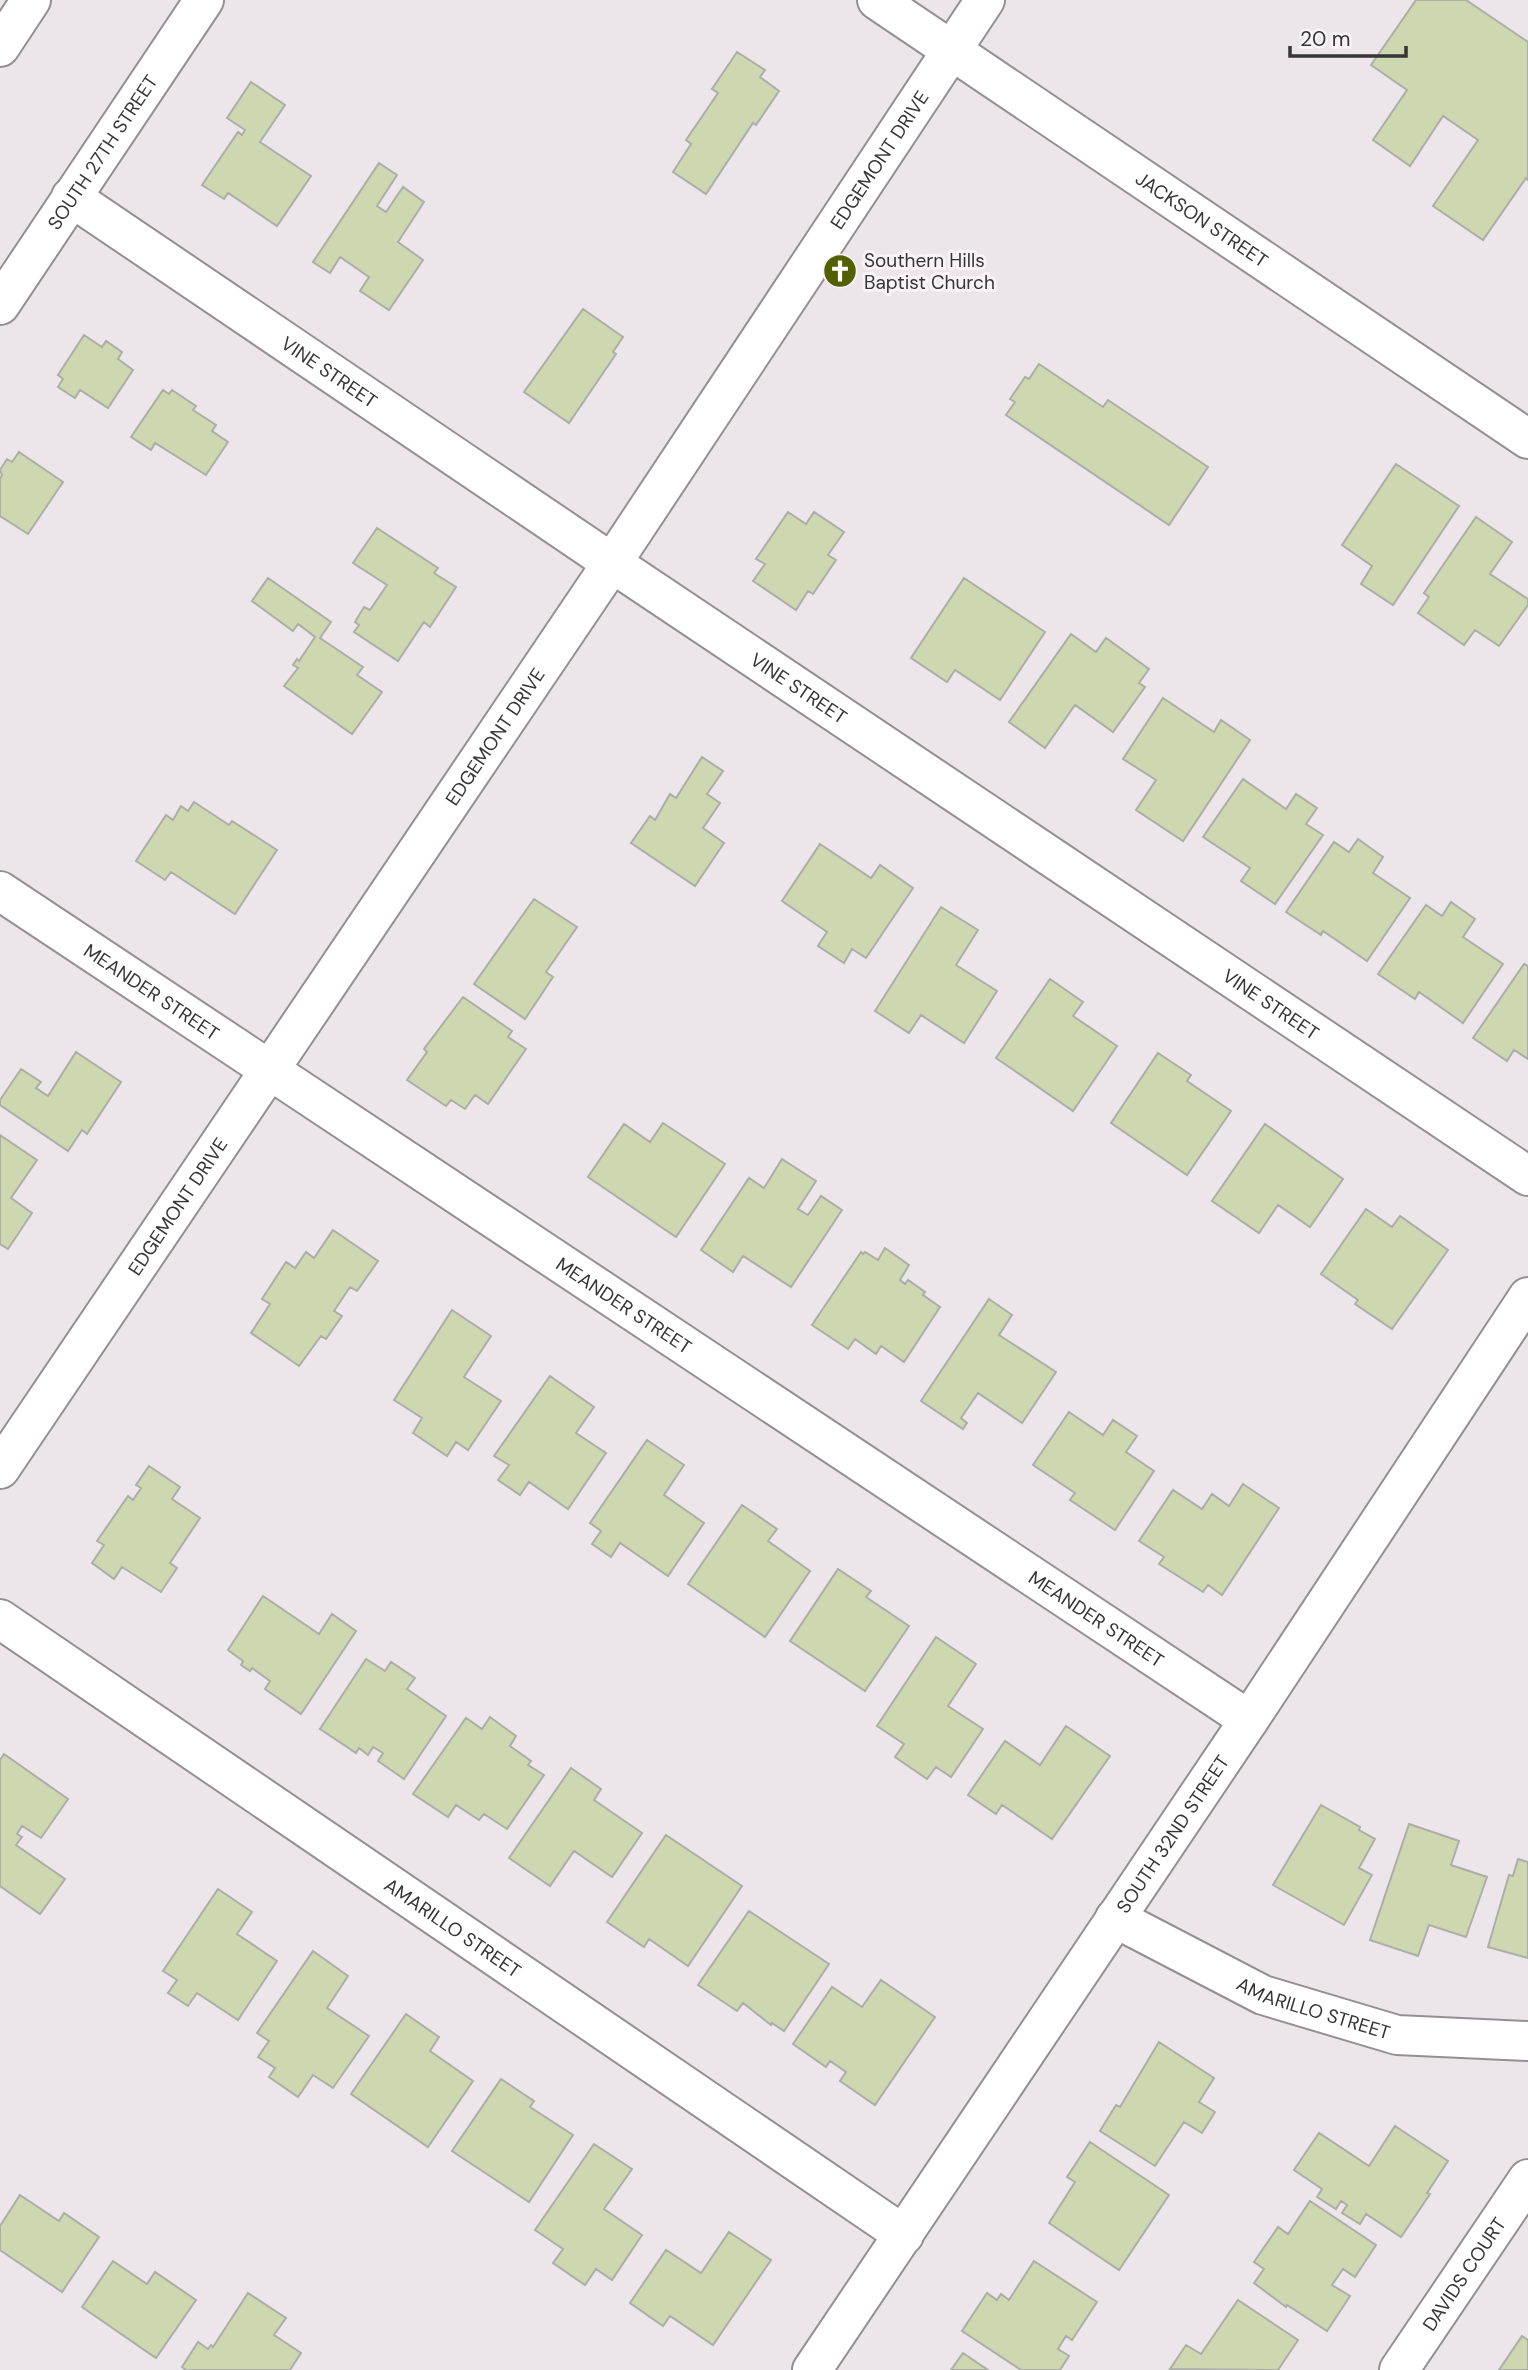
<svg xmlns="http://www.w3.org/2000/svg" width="1528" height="2370" font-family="'DM Sans',sans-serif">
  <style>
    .building { fill: #cdd7b0; stroke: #acaea8; stroke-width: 2 }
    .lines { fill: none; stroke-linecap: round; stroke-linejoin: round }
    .minor-casing { stroke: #948f93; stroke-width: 42 }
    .major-casing { stroke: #948f93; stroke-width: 42 }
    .minor { stroke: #fff; stroke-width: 38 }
    .major { stroke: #fff; stroke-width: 38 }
    .labels { text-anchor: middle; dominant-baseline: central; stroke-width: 6; stroke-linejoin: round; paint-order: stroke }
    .street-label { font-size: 19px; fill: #373436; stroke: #f9f3f8 }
    .poi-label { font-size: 19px; fill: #373436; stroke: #f9f3f8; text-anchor: start }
  </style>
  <rect width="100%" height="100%" fill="#ece6ea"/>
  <path class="building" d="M1416,0H1466L1528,42V180L1526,178L1483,240L1433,206L1478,140L1443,116L1410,166L1373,140L1407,90L1371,65Z
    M737,52L765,70L760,77L779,91L756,125L753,123L706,194L673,172L691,144L686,140L718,93L712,89Z
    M251,82L285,105L260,142L311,176L277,226L228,193L224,199L202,185L238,132L242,135L245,130L227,118Z
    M379,163L397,175L377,206L386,212L403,187L424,202L398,242L423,260L389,310L360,291L369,277L340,257L330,273L313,262Z
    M583,309L623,337L613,352L616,354L569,423L524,392Z
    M84,335L102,347L106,341L122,352L118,359L133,370L108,408L80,390L75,398L58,387L63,379L58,375Z
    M1039,364L1103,407L1108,400L1208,467L1169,525L1006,415L1015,402L1010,399L1025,377L1029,379Z
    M163,390L169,394L172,390L196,406L193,410L216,425L212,431L228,442L206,475L155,443L151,450L131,437Z
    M19,452L63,482L28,534L0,516V479L2,475L0,470L7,459L12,462Z
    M1396,464L1459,506L1393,605L1361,584L1372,566L1342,545Z
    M788,512L806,524L814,512L844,532L828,555L836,560L813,594L808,591L796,610L753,581L765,564L756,559Z
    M1476,517L1512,542L1490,574L1528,599V605L1499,646L1475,630L1464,645L1418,613L1429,597L1424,593Z
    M377,528L438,568L434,573L456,587L430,627L424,622L398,661L354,632L359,625L355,622L364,607L370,610L387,585L353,563Z
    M268,578L331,622L320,638L363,667L357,675L382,692L352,734L284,686L298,668L293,665L297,659L299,661L315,637L298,624L293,631L252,601Z
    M964,578L1045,632L1000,700L955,670L947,682L911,658Z
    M1071,634L1096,652L1106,638L1149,669L1139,683L1145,687L1113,732L1075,705L1045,748L1009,722Z
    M1163,698L1214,732L1221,720L1250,740L1183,841L1136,810L1156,780L1123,759Z
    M702,757L723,771L707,794L720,803L703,828L724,843L695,886L631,843L650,816L655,820L670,794L676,798Z
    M1243,779L1286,809L1296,794L1317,808L1306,824L1323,835L1275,904L1241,881L1250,868L1203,837Z
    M194,802L229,825L232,821L277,850L235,914L171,872L165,880L136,861L166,815L173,820L181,806L188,811Z
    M1358,839L1383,857L1373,873L1410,898L1367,961L1323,931L1321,935L1286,912L1334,842L1349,852Z
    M820,844L871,878L880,865L913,888L866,958L852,949L844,963L818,946L827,932L782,901Z
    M534,899L577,927L546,972L553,977L525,1019L474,984Z
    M1451,902L1475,919L1463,937L1503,964L1463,1023L1419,992L1415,999L1378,974L1426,905L1442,916Z
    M941,907L978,930L956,965L997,991L964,1043L921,1015L909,1033L875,1011Z
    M1524,964L1528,966V1059L1514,1050L1507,1061L1473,1038Z
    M1050,979L1083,1002L1073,1016L1117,1046L1073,1111L996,1058Z
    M463,997L512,1031L508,1037L526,1049L488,1104L475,1095L465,1109L451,1100L446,1106L407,1080L427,1052L424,1049Z
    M76,1052L121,1082L87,1134L82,1130L68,1151L0,1105V1100L21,1069L41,1082L36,1088L48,1096Z
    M1158,1053L1191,1075L1187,1081L1231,1111L1187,1175L1111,1123Z
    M663,1123L725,1164L676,1237L588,1177L624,1124L650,1142Z
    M1265,1124L1343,1179L1310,1227L1278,1205L1259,1233L1212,1201Z
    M0,1135L37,1160L11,1198L32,1213L8,1249L0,1244Z
    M782,1159L816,1181L798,1209L808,1215L821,1196L842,1210L791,1287L743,1256L733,1272L701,1250L749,1178L764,1188Z
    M1366,1209L1392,1227L1400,1216L1448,1250L1392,1329L1355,1304L1358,1300L1321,1274Z
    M333,1230L378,1261L357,1291L350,1287L334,1311L342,1316L326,1339L321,1336L299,1366L251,1333L270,1304L262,1299L286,1262L295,1268L306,1252L314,1258Z
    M885,1248L909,1265L900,1280L905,1284L908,1280L925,1292L923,1295L940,1307L904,1362L881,1346L876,1354L855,1339L848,1349L812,1325L861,1252L863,1254L865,1252L878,1260Z
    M989,1299L1012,1315L999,1335L1056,1372L1022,1423L978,1393L961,1418L967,1423L963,1429L921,1401Z
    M452,1310L491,1336L464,1377L501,1401L468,1450L456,1442L447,1456L413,1433L422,1418L394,1400Z
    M550,1376L594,1407L576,1433L606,1453L568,1509L529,1482L520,1495L498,1480L509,1465L494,1456Z
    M1069,1412L1103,1435L1113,1420L1137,1436L1126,1452L1154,1471L1115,1530L1070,1500L1075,1493L1033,1465Z
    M647,1440L684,1465L664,1495L704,1523L668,1576L620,1543L611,1557L592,1544L601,1531L590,1523Z
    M149,1466L180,1487L172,1499L200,1518L170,1563L177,1568L161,1592L122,1567L114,1579L92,1563L104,1545L97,1541L128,1496L133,1500L141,1488L136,1485Z
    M1243,1484L1279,1508L1222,1595L1208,1585L1203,1592L1159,1564L1164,1557L1139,1541L1173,1490L1202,1509L1212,1494L1229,1506Z
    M742,1505L777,1529L768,1541L810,1571L765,1637L688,1584Z
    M838,1569L871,1591L866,1597L909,1626L865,1691L790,1641Z
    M263,1596L319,1634L332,1614L356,1631L301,1714L265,1689L270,1681L252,1668L250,1671L241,1665L243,1661L228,1650Z
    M936,1637L976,1664L948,1706L983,1729L951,1777L936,1767L927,1779L895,1757L904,1744L877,1726Z
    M366,1659L385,1671L391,1662L415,1678L407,1689L446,1716L404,1779L378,1761L383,1753L373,1747L368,1755L359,1748L356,1753L320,1729Z
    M490,1717L516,1736L510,1746L531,1761L528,1765L544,1775L507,1829L484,1814L479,1820L456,1805L448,1817L413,1794L466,1718L482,1729Z
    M1066,1726L1110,1756L1052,1839L1002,1805L996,1814L968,1795L1005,1741L1040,1765Z
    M4,1754L68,1799L41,1838L22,1826L17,1834L22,1837L16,1845L65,1879L40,1914L0,1886V1760Z
    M571,1768L601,1789L594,1800L642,1833L612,1877L574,1851L550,1886L509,1858Z
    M1321,1805L1360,1827L1359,1830L1375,1839L1359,1868L1372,1875L1344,1925L1273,1885Z
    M1409,1824L1459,1841L1451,1865L1487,1877L1466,1937L1429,1925L1418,1956L1370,1940Z
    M666,1835L742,1886L688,1966L649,1939L644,1947L607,1922Z
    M1518,1859L1528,1862V1958L1488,1947L1509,1875L1513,1876Z
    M218,1889L252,1912L237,1934L277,1961L238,2020L197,1993L188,2006L168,1993L177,1980L163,1971Z
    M749,1911L829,1964L784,2031L772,2023L771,2025L743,2003L737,2011L698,1985Z
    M313,1951L348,1976L327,2008L369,2036L333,2088L313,2075L298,2097L269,2077L275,2068L258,2057L269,2041L257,2033Z
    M881,1980L935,2017L875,2105L840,2081L846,2072L830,2061L826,2067L793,2044L832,1987L862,2007Z
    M406,2014L439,2037L430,2051L473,2081L428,2147L351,2094Z
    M1159,2042L1214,2078L1199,2102L1215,2112L1202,2133L1184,2122L1155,2166L1100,2131L1116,2105L1120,2107Z
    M501,2079L534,2101L530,2107L573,2135L529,2202L452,2151Z
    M1395,2126L1448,2161L1427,2193L1430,2194L1401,2237L1366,2214L1360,2224L1342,2213L1347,2205L1341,2201L1336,2209L1317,2197L1322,2189L1294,2170L1319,2133L1369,2166Z
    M1090,2142L1169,2195L1119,2270L1049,2223L1075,2182L1067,2177Z
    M594,2144L632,2169L604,2209L642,2235L612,2280L596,2269L585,2285L553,2263L563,2249L535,2230Z
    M20,2195L59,2221L64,2213L99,2237L62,2292L0,2250V2226Z
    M1310,2201L1376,2245L1355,2277L1343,2269L1332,2285L1350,2296L1327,2331L1287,2305L1286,2307L1254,2283L1264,2269L1254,2262L1278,2227L1288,2234Z
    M729,2232L771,2260L713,2345L670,2316L663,2326L630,2303L666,2250L701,2273Z
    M113,2261L147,2284L155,2272L196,2300L156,2358L82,2307Z
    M1034,2261L1097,2302L1072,2340L1066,2336L1058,2349L1069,2356L1060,2370H1021L962,2331L987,2293L997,2300L1001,2294L1009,2300Z
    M248,2293L286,2318L274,2335L301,2353L290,2370H186L182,2367L198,2342L208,2349L211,2345L213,2347Z
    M1238,2300L1298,2340L1278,2370L1170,2369L1186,2345L1201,2354Z
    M1522,2336L1528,2340V2370H1499Z
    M963,2353L988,2370H951Z"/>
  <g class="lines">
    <g class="minor-casing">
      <g id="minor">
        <path id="s1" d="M877,0L1528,439"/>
        <path d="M0,47L31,0"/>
        <path id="s2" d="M71,197L612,563L1528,1176"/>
        <path id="s3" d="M0,891L1249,1720"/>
        <path id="s4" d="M0,1469L612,563L985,0"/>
        <path id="s5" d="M0,1619L904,2235"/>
        <path id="s6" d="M1115,1918L1263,1995L1397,2035L1528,2041"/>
        <path id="s7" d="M812,2370L1249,1720L1528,1297"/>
        <path id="s8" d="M1399,2370L1528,2179"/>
      </g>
    </g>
    <g class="major-casing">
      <g id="major">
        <path id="s9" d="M0,305L204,0"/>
      </g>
    </g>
    <use href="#minor" class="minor"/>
    <use href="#major" class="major"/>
  </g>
  <defs>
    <g id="church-disc" transform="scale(1.75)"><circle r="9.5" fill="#536000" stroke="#f9f3f8"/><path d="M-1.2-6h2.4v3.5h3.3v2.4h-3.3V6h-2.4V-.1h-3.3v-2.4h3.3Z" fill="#fff"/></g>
  </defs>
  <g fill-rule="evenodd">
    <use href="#church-disc" x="840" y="271"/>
  </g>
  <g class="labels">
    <g class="street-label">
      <text stroke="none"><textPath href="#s9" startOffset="184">SOUTH 27TH STREET</textPath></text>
      <text stroke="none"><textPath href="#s4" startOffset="1577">EDGEMONT DRIVE</textPath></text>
      <text stroke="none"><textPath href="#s1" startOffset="392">JACKSON STREET</textPath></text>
      <text stroke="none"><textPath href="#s2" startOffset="312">VINE STREET</textPath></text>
      <text stroke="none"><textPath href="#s2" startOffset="878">VINE STREET</textPath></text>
      <text stroke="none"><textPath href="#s4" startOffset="884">EDGEMONT DRIVE</textPath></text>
      <text stroke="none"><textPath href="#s3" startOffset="182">MEANDER STREET</textPath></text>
      <text stroke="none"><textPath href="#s2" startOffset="1446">VINE STREET</textPath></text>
      <text stroke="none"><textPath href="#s4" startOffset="317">EDGEMONT DRIVE</textPath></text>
      <text stroke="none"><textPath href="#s3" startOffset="749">MEANDER STREET</textPath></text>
      <text stroke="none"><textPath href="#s3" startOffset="1316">MEANDER STREET</textPath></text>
      <text stroke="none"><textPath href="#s7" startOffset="646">SOUTH 32ND STREET</textPath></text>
      <text stroke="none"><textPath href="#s5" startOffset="548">AMARILLO STREET</textPath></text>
      <text stroke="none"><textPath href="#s6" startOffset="219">AMARILLO STREET</textPath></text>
      <text stroke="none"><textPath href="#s8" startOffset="116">DAVIDS COURT</textPath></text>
    </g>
    <g class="poi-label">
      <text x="864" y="260">Southern Hills<tspan x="864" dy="22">Baptist Church</tspan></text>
    </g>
  </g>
  <path d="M1290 46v10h116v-10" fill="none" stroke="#373436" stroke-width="3.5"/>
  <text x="1300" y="46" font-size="21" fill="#373436" stroke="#f9f3f8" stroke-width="5" paint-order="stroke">20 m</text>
</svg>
